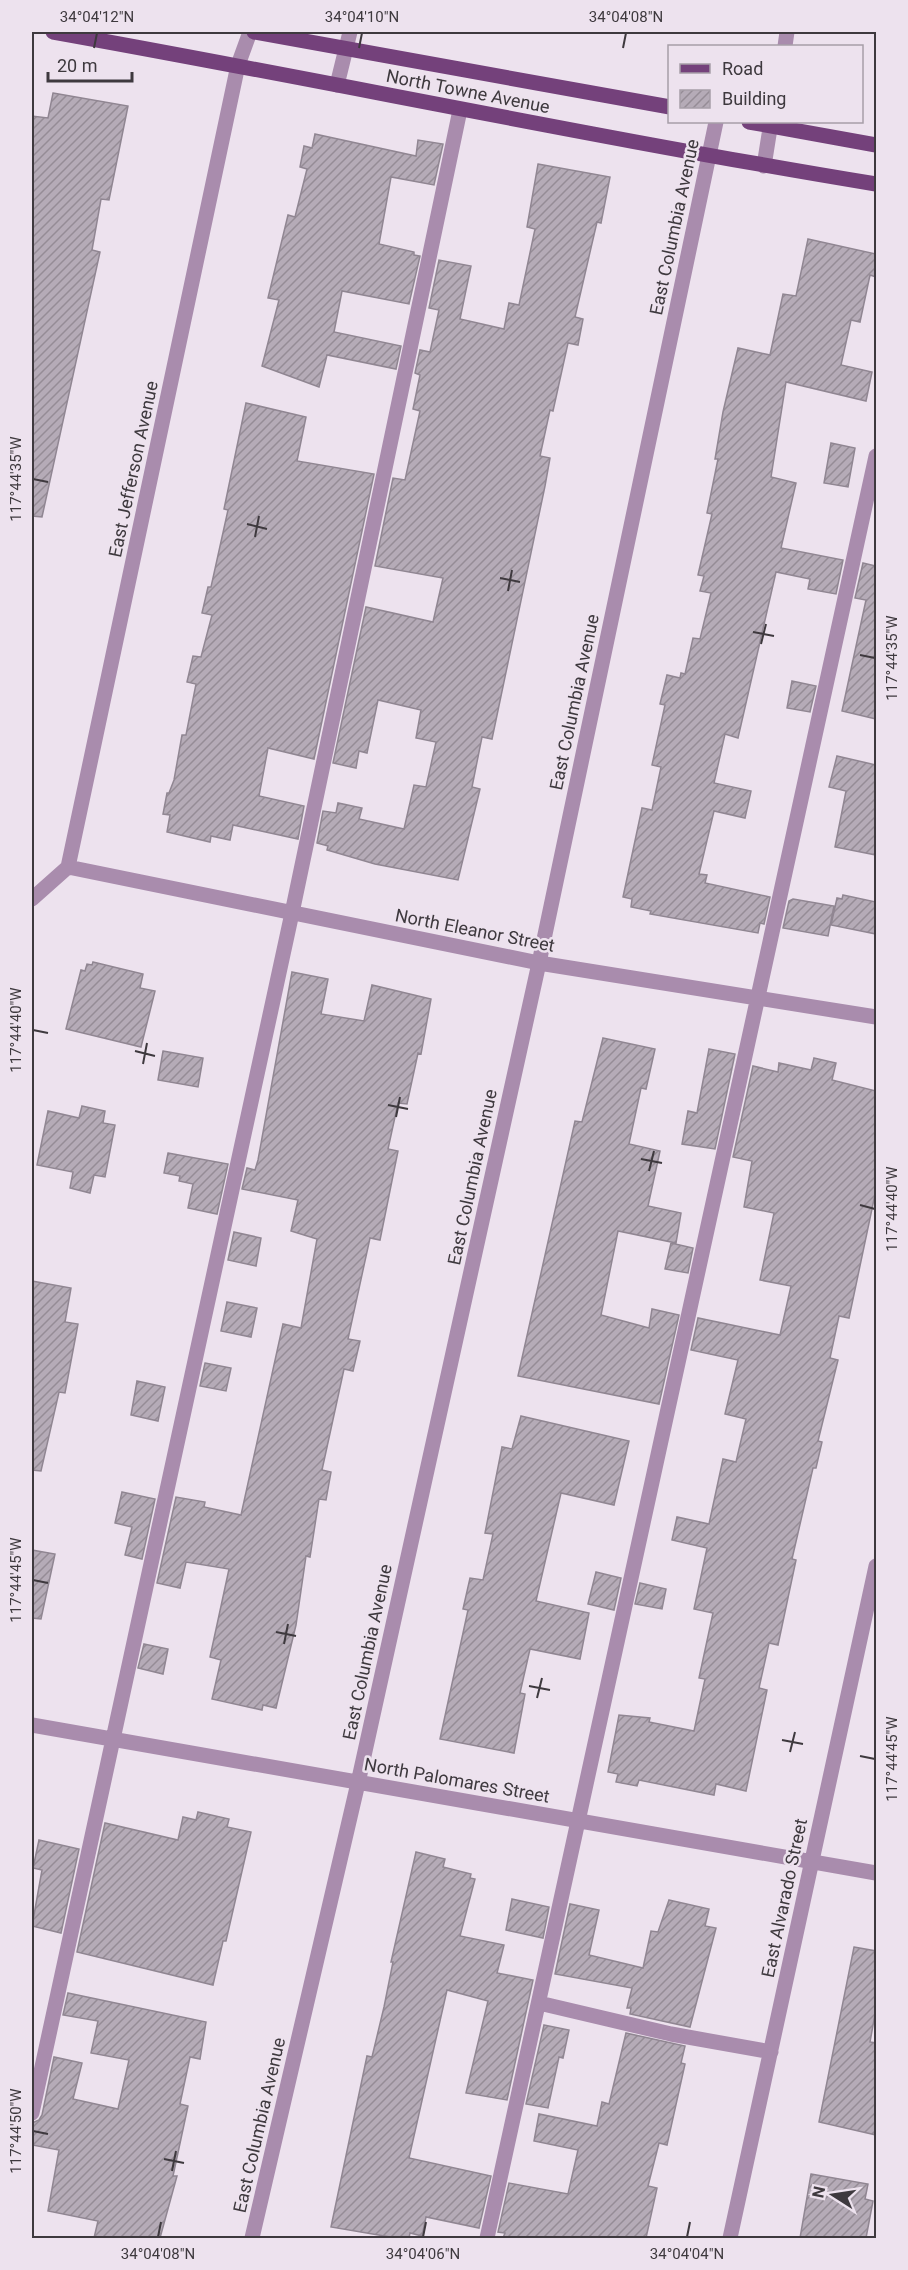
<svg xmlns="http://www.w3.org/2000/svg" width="908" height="2270" font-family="Roboto,sans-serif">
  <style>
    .building { fill: url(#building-hatch); stroke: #908692; stroke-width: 1.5 }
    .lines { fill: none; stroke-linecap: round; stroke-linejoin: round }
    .minor { stroke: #a98cad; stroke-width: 15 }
    .major { stroke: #74417b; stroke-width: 15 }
    .ticks { fill: none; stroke: #3e393e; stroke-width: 2 }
    .labels { text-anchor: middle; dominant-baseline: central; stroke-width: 5; stroke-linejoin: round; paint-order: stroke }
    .street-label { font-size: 18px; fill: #3e393e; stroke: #ede2ee }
    .neatline { fill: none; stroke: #3e393e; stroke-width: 2 }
    .ticks-label { font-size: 15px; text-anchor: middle; fill: #3e393e }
  </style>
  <defs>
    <pattern id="building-hatch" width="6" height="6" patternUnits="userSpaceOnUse" patternTransform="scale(1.5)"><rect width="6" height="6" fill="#b5abb7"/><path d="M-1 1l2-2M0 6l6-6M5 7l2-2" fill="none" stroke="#958c96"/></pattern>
  </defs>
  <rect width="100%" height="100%" fill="#ede2ee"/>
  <path class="building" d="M53,93L128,106L109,200L101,199L92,250L100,252L42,517L32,516V116L48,118Z
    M315,134L416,156L418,140L443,144L434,185L391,177L379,244L414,252V255L420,256L409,304L342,291L334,332L401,346L396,369L327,355L319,387L262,366L279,300L268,298L288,215L295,217L307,169L300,167L304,146L312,148Z
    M538,164L610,177L601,223L597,222L575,317L583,319L578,345L568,343L553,411L550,410L540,456L550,458L545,486L492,739L482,737L472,787L480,789L458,880L375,864L327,850L328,846L317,843L323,811L336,813L338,803L362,808L359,819L404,829L414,785L426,787L436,742L416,738L421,710L378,700L367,753L359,751L356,768L333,763L366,607L433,622L443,578L375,566L393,478L405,480L420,411L413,409L420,375L415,373L420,350L430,352L439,310L429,308L439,260L471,266L460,319L504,329L509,303L519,305L535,229L527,227Z
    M808,239L876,254V277L870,275L860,322L851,320L841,365L872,372L866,401L786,382L771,477L796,483L781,548L843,560L836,594L808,589L810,579L776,572L738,738L725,734L714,783L751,791L745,818L714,811L699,874L707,875L705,883L770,897L764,924L760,923L758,933L650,914L651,911L631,907L632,899L623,897L642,808L652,810L661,767L652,765L665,705L660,704L667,675L680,678L681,673L685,674L693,638L700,639L711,593L700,591L704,576L698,575L712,514L707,513L718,459H715L723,412L738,348L770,355L783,294L796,296Z
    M246,403L306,417L297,461L374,474L314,759L268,748L259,796L304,806L298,839L233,825L230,840L211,836L210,842L167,832L170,815L163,814L167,793H169L174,780L182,735H186L196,684L187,682L193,656L201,657L212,615L202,613L208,587H211L228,510L224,509Z
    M831,443L855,448L848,487L824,483Z
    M863,563L876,566V719L842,711L866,600L855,598Z
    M792,681L816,686L810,712L787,708Z
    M837,756L876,765V855L835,847L846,791L829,787Z
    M843,895L876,902V934L831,925L837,898L842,899Z
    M793,899L834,906L828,936L783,928L789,901Z
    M93,962L143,974L140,988L155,991L141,1047L66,1029L81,970L85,971L87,964L92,965Z
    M292,972L328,979L321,1014L364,1021L372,985L431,999L421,1054L418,1053L407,1104L398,1103L388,1149L398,1151L380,1240L370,1238L348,1339L360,1341L353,1371L344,1369L322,1470L331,1472L326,1500L319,1499L310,1557L306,1556L296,1625L276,1708L263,1705L262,1710L212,1699L221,1660L210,1657L229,1569L186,1562L180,1588L157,1583L176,1497L205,1502L204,1507L241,1515L283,1324L301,1328L317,1239L291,1231L298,1200L242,1189L247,1168L255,1170L258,1160Z
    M603,1038L655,1049L646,1089L641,1088L629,1144L660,1151L648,1206L681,1213L676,1243L618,1231L601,1315L649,1328L652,1309L679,1315L659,1404L518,1376L575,1121L582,1122Z
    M709,1049L735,1054L715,1149L682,1144L688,1111L697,1113Z
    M163,1051L203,1058L198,1087L158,1080Z
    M814,1058L836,1063L832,1080L876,1091V1190L849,1318L839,1316L830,1358L838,1360L818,1441L822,1442L816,1468H813L792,1559L796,1560L778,1645L769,1643L759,1688L767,1690L746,1791L716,1784L714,1795L639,1780L637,1786L616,1782L618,1774L608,1772L619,1715L650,1718L649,1722L694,1731L705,1679L699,1678L713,1613L694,1609L707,1548L672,1540L677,1517L709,1524L723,1459L736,1462L746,1419L725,1414L738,1360L691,1350L698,1318L780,1335L791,1286L760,1280L774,1213L744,1207L752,1161L733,1157L753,1066L778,1072L779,1063L811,1070Z
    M82,1106L105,1111L103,1123L115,1125L105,1177L94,1175L90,1193L70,1188L73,1172L37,1165L48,1111L79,1118Z
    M168,1153L228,1164L217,1214L188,1208L193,1184L179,1181L180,1176L164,1173Z
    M234,1232L261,1238L256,1266L228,1260Z
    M671,1243L693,1248L688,1273L665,1269Z
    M32,1281L71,1288L65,1322L78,1324L65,1393L59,1392L41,1471L32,1470Z
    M227,1302L257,1308L251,1337L221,1331Z
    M205,1363L231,1368L226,1391L200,1386Z
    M137,1381L165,1387L158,1421L131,1415Z
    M521,1416L629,1441L614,1505L561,1493L536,1601L589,1613L580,1659L530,1649L520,1693L525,1694L514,1753L440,1739L468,1610L463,1609L470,1578L483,1580L493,1534L485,1533L502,1447L512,1449Z
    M122,1492L155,1499L142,1559L125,1555L132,1527L115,1523Z
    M32,1550L55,1554L41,1619L32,1618Z
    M596,1572L621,1578L614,1610L588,1604Z
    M640,1583L666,1589L662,1609L635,1604Z
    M144,1644L168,1649L163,1674L138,1668Z
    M198,1812L229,1819L227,1827L251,1832L226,1941H223L213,1985L77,1952L105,1823L178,1840L183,1817L196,1820Z
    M39,1840L79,1849L61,1933L32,1926L42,1870L33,1868Z
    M416,1852L445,1859L443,1867L471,1874L470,1878L475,1879L460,1936L504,1945L497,1973L533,1980L507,2100L466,2093L488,2001L447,1990L409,2158L491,2176L479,2228L426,2217L422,2236L410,2233L409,2238H396L331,2227L367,2056L372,2057L384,2007L393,1962H391Z
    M512,1899L549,1907L543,1938L506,1930Z
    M669,1900L709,1909L705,1926L716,1928L690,2027L630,2014L631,2008H627L632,1988L555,1974L570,1904L599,1910L589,1955L643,1968L651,1931L658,1932Z
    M854,1947L876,1951V2009L870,2042L876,2043V2135L819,2122Z
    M68,1993L206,2022L200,2059L190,2057L180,2104L188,2106L173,2176H177L160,2238H94L98,2221L48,2211L59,2150L32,2145V2123L39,2120L42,2115L54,2057L82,2063L73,2099L118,2109L129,2060L91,2053L98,2021L63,2015Z
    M544,2025L569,2030L563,2058L559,2057L548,2108L526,2104Z
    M626,2033L685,2046L681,2063L685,2064L667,2145L659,2143L648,2186L657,2188L646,2238H503L505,2233L498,2232L509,2183L568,2194L578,2150L534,2141L539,2114L597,2126L602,2102L609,2104Z
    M811,2174L868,2184L865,2199L873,2201L866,2238H800Z"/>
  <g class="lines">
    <path class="minor" d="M785,46L787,32
      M337,85L350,32
      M764,166L771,122
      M68,867L539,963L876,1017
      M32,899L68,867L238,65L250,32
      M32,1725L876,1873
      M539,2003L671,2034L771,2052
      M32,2113L292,913L460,110
      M252,2238L358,1783L539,963L716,122
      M487,2238L876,456
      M730,2238L876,1566"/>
    <path class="major" d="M53,32C328,81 601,139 876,184
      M254,32L670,107
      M749,122L876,145"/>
  </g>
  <path class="ticks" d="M94,48L97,33M359,48L362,33M623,48L626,33M33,479L48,482M247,524L267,529M255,537L259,516M500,578L520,582M508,591L512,570M753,632L774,636M761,644L766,624M860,655L875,658M33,1030L48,1033M135,1051L155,1056M143,1064L147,1043M388,1105L408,1109M396,1117L400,1097M641,1159L662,1163M649,1171L654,1151M860,1205L875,1209M33,1580L48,1583M276,1632L296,1636M284,1644L288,1624M529,1686L550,1690M537,1698L542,1678M782,1740L803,1744M790,1752L795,1732M860,1756L875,1759M33,2131L48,2134M164,2159L184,2163M172,2171L176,2151M158,2237L161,2222M423,2237L426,2222M687,2237L690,2222"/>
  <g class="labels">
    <g class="street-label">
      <text transform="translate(468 91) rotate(11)">North Towne Avenue</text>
      <text transform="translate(674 227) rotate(-78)">East Columbia Avenue</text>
      <text transform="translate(133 469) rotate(-78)">East Jefferson Avenue</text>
      <text transform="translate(574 702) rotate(-78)">East Columbia Avenue</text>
      <text transform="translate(475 930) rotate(11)">North Eleanor Street</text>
      <text transform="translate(472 1177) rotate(-78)">East Columbia Avenue</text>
      <text transform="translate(367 1652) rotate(-78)">East Columbia Avenue</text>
      <text transform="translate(457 1780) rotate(10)">North Palomares Street</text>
      <text transform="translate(784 1898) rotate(-78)">East Alvarado Street</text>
      <text transform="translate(259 2125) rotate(-77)">East Columbia Avenue</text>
    </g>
  </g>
  <rect width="908" height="2270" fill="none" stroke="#ede2ee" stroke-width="66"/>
  <rect x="668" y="45" width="195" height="78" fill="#ede2ee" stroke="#a79ea8" stroke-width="1.5"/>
  <rect x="680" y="64" width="30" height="9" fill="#74417b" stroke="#a79ea8" stroke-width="1.5"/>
  <text x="722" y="75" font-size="18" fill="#3e393e">Road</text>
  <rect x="680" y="90" width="30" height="18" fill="url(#building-hatch)" stroke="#a79ea8" stroke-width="1.5"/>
  <text x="722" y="105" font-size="18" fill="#3e393e">Building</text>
  <g transform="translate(833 2195) rotate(282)" stroke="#ede2ee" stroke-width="4.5" paint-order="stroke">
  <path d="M0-4.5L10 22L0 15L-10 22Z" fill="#3e393e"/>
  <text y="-9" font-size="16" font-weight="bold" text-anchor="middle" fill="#3e393e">N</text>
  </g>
  <path d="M48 72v9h84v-9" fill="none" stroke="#3e393e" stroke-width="3"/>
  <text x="57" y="72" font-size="18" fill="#3e393e" stroke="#ede2ee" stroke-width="4.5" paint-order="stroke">20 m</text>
  <rect x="33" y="33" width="842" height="2204" class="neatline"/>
  <g class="ticks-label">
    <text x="97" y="22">34°04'12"N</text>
    <text x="362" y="22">34°04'10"N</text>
    <text x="626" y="22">34°04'08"N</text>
    <text transform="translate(16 479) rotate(-90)" y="5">117°44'35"W</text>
    <text transform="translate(892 658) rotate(-90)" y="5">117°44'35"W</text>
    <text transform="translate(16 1030) rotate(-90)" y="5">117°44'40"W</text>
    <text transform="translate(892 1209) rotate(-90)" y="5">117°44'40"W</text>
    <text transform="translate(16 1580) rotate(-90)" y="5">117°44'45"W</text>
    <text transform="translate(892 1759) rotate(-90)" y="5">117°44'45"W</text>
    <text transform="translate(16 2131) rotate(-90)" y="5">117°44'50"W</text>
    <text x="158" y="2259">34°04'08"N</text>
    <text x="423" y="2259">34°04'06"N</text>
    <text x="687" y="2259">34°04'04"N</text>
  </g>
</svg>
